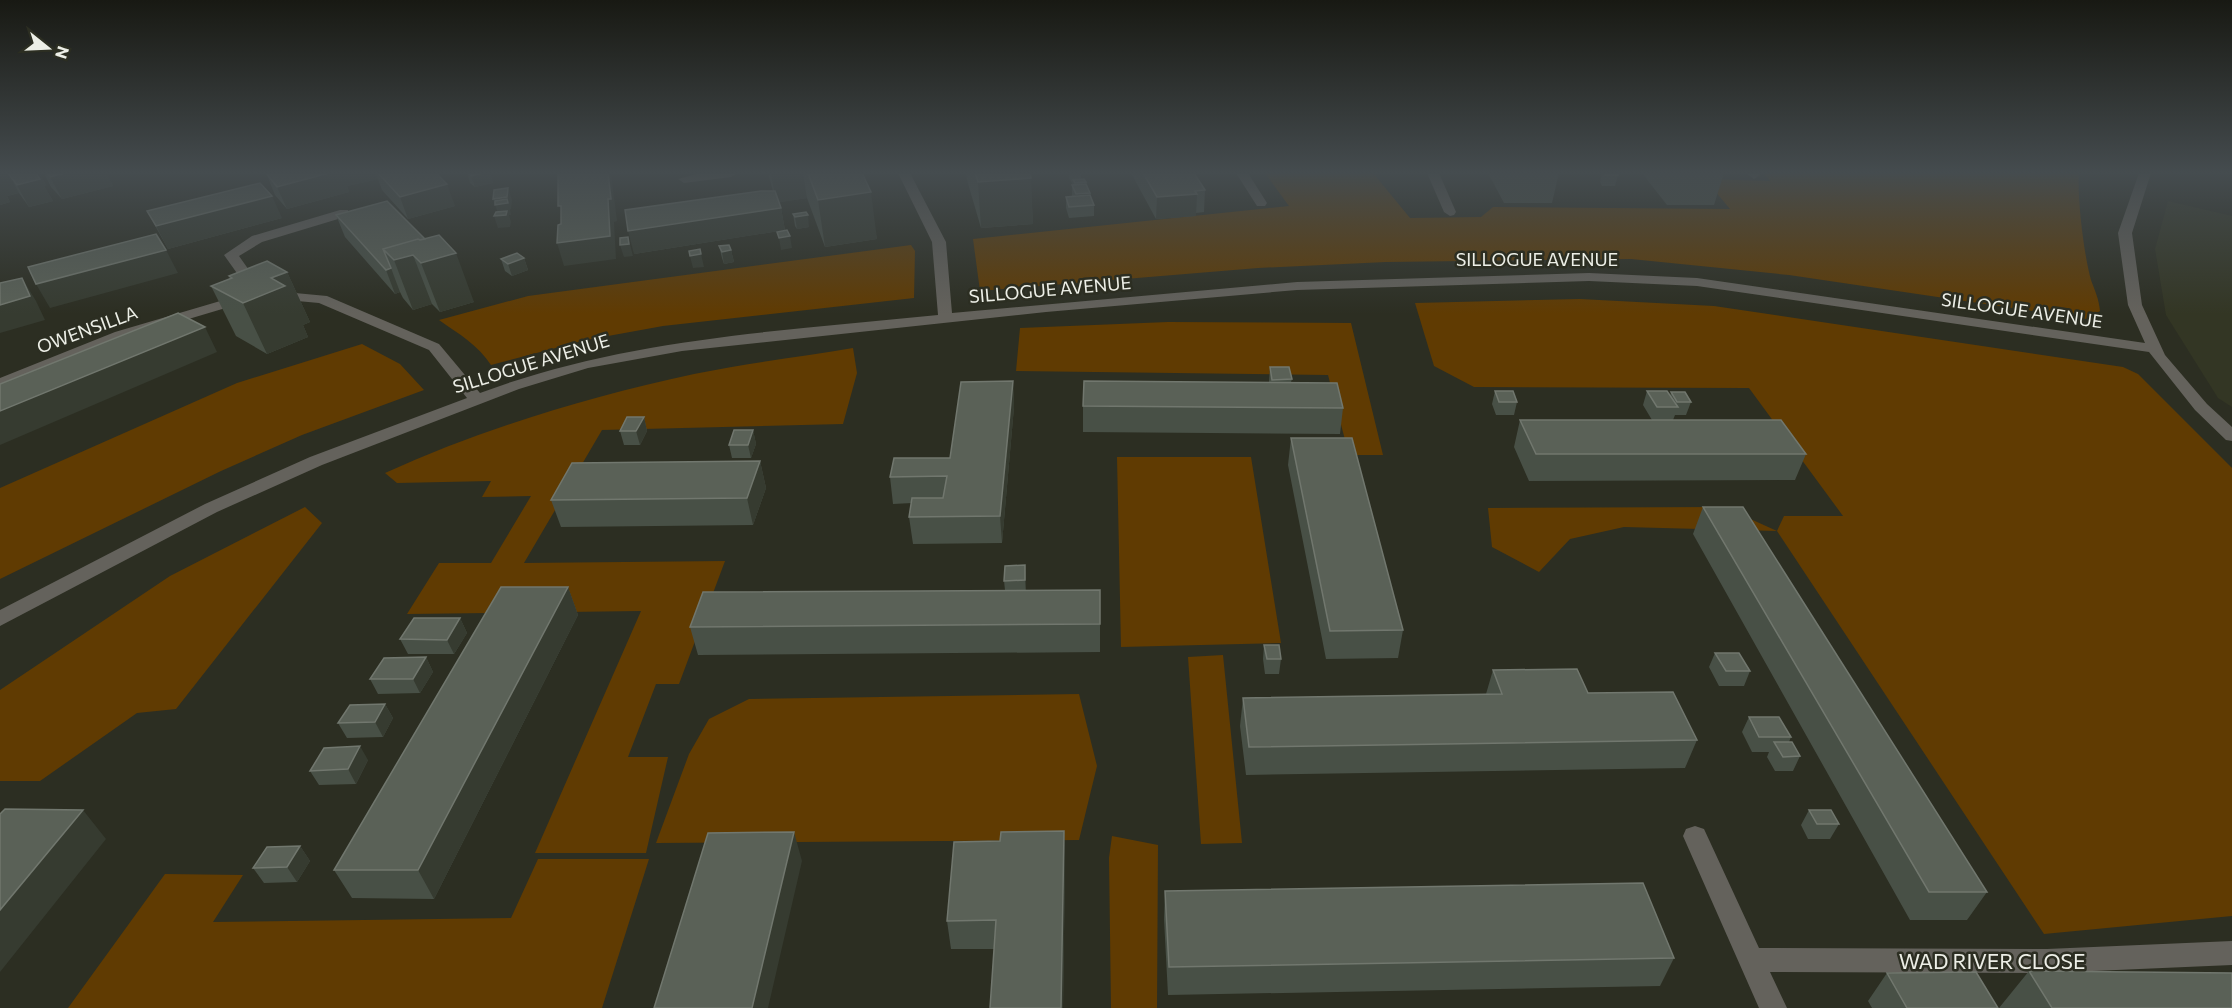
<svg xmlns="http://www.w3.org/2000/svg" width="2232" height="1008" font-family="Commissioner,sans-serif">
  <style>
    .built { fill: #333624 }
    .green { fill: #603b02 }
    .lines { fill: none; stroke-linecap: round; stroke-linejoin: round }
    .minor { fill: #64625c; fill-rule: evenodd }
    .wall { fill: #485046 }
    .shaded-wall { fill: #363b30 }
    .building { fill: #5a6157; stroke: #71776e; stroke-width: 1.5 }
    .labels { text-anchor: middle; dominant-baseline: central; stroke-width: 5; stroke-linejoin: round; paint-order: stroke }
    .street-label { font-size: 18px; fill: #edefe7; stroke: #2c2e22 }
    .near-street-label { font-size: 21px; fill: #edefe7; stroke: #2c2e22 }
  </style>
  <rect width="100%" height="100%" fill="#2c2e22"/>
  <path class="built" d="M2168,201L2232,216V407L2218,398L2166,315L2155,249Z"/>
  <path class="green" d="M1265,173H1373L1410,218L1481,217L1493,207L1730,209L1705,179L1770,181L1764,173H2079C2077,198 2084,255 2091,280C2095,291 2099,299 2100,311L2086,319L1789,275L1631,259L1386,262L1258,268L980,291L973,239L1289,206Z
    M911,245L915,251L914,298L663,326L586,340L491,365C478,345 459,334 439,320L528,296Z
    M1580,299L1714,306L2123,367L2138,374L2232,468V916L2044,934L1777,531L1624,527L1570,539L1539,572L1492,547L1488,508L1724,507L1777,531L1784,516H1843L1749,388L1474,387L1434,366L1415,303Z
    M1168,322L1351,323L1383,455H1349L1328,375L1016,371L1020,328Z
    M362,344L400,364L424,390L302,435L221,471L0,579V488L237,383Z
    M853,348L857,373L843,424L602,430L524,563L725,561L679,684H656L628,757H668L646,853H535L641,611L407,614L439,563H491L531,496L482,497L491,481L397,483L385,473C484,428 588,397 694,374C746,363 800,357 853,348Z
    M1117,457H1251L1281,643L1121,647Z
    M305,507L322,523L176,709L137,713L40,781H0V690L170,576Z
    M1223,655L1242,843L1201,844L1188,657Z
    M1079,694L1097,766L1079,840L656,843L689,754L709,719L749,699Z
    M1112,836L1158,845L1157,1008H1111L1109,858Z
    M538,859H649L602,1008H68L165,874L243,875L213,922L511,918Z"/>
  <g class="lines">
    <path class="minor" d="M700,173H737L731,177L684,183L678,179Z
      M898,173H910L946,242L952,313L1297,282L1589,273L1697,278L2145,343L2128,305L2118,233L2139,173H2151L2132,233L2142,305L2165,355L2207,404L2232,427V441L2226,440L2195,410L2149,352L1697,286L1589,281L1297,290L1046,312L682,351L588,368L519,389L322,465L217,512L0,626V610L205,504L310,457L467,398L429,350L319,303L254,297L224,255L252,236L340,210H348V216L262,242L239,256L263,290L327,296L439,344L480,393C626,338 783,331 938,315L932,242Z
      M1236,173H1248L1267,203L1265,206H1257Z
      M1427,173H1439L1456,212L1454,215L1450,216L1444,212Z
      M1746,173H1759L1760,175L1754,179Z
      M244,294L249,295V301L125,338L0,389V378L115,332Z
      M1695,826L1704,829L1759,948L2047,949L2232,941V965L2047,973L1770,972L1787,1008H1759L1683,836L1686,829Z"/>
  </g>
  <path class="wall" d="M0,173H39L46,185L44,186L53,201L29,207L19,193L7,196L10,202L0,205Z
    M44,173H106L113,186L62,199L51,187Z
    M266,173H436L455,206L408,219L382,190L378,179L347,186L349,192L287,209L275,195Z
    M467,173H490L493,183L475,187L470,183Z
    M768,173H862L877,239L825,247L807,198L779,202L781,208L785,230L634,254L773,191Z
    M966,173H1030L1033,224L981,228L967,180Z
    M1069,173H1081V180L1086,182L1094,205V216L1069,218L1066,208V197L1072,196V185H1073L1069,178Z
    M1131,173H1194L1205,190L1204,212L1196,213V216L1156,219Z
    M1488,173H1559L1552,203H1504Z
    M1602,173H1617L1618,175L1615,186H1602L1600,182Z
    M1642,173H1724L1714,205H1667Z
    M387,201L474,302L440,312L432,304L413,310L403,298L400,292L395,294L345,237L336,215Z
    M147,211L282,218L168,249Z
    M793,214L809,227L797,229L795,226Z
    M719,246L731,250L734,262L724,264L722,258Z
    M524,258L528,270L512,276L505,271L501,259Z
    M287,272L310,322L303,325L308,337L267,354L236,336L211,286L230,279L229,276Z
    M1270,367L1292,379L1291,382L1343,408L1340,434L1083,432V406L1269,382Z
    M1013,381L1014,407L1002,543L913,544L909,517L912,503L893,504L890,477L950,458Z
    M1495,391L1517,402L1514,415H1496L1492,404Z
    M1647,391L1670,396L1671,392L1691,402L1686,415H1675L1673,420L1806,454L1795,480L1529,481L1514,447L1520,420H1652L1643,405Z
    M644,417L647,431L640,445H624L620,431Z
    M753,430L756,444L751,458H732L729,445Z
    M1291,438L1403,630L1398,658L1326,659L1288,465Z
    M760,461L766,488L753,525L561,527L551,500Z
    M1703,507L1987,892L1967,920H1910L1693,534Z
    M1026,579V590H1100V652L698,655L690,627L1005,590L1004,581Z
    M568,587L578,615L434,899L352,898L334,870Z
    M460,618L467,633L454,654H408L400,639Z
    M1264,645L1281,659L1279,674H1265L1263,659Z
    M1715,653L1750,671L1744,686H1719L1709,667Z
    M426,657L433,672L420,693L378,694L370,679Z
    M1493,670L1588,693L1697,740L1685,768L1246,775L1240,726L1243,698L1486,694Z
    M385,704L393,718L383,737L347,738L338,723Z
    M1749,717L1791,737L1789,742L1800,756L1793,771H1775L1767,757L1769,752H1752L1742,732Z
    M368,760L356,784L319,785L310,771Z
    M1809,810L1839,824L1830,839H1808L1801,825Z
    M1064,831L1065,860L1063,1008H990L994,949H951L947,921L1000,841Z
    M300,846L310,861L297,882L264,883L253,868Z
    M1165,891L1674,958L1660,986L1168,995L1164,919Z
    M2029,971L2232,1008H1999Z
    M1887,973L1998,1008H1872L1868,1001Z"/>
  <path class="shaded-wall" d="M0,173H8L19,193L7,196L10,202L0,205Z
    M34,173H39L46,185L44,186L53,201L29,207L17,185Z
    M65,173H106L113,186L62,199L50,177Z
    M329,173H376L378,179L347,186L349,192L287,209L277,187Z
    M471,173H490L493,183L475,187L471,176Z
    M608,173H611L617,221L614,222L616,259L564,266L557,243Z
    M771,173H803L807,198L776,203Z
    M1031,178L1033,224L981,228L978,182Z
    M1086,182V193H1090V204L1076,205L1075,183Z
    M447,184L455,206L408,219L400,197Z
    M508,188L512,200L511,209H510L511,215H509L511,222L510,227L498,228L494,216H499L493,199Z
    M871,192L877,239L825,247L818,200Z
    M1197,194L1196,216L1156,219L1157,197Z
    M272,196L282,218L168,249L156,226Z
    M781,208L785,230L634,254L628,231Z
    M808,215L809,227L797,229L795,217Z
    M790,236L792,248L781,250L779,238Z
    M628,237L633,256L624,257L620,245Z
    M166,250L178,273L50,308L36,284Z
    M731,250L734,262L724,264L722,252Z
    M456,253L474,302L440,312L421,263Z
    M701,254L704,267L693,268L690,256Z
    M413,255L432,304L413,310L394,260Z
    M524,258L528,270L512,276L508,264Z
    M391,268L400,292L395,294L386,270Z
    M287,272L310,322L303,325L308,337L267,354L243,303L271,278Z
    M22,278L36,301L45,320L0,333V305Z
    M205,327L217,352L0,445V411Z
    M1013,381L1014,407L1002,543L1000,516Z
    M644,417L647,431L640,445L636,431Z
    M753,430L756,444L751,458L748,445Z
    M760,461L766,488L753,525L747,498Z
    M1025,565L1026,579V595L1025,580Z
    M568,587L578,615L434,899L418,870Z
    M460,618L467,633L454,654L447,640Z
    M426,657L433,672L420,693L413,679Z
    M385,704L393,718L383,737L375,722Z
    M360,746L368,760L356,784L348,769Z
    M83,810L106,839L0,972V910Z
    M1064,831L1065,860L1063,1008H1061Z
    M794,832L802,861L768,1008H752Z
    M300,846L310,861L297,882L287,867Z"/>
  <path class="building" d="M8,173H36L40,179L17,185Z
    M47,173H65L50,177Z
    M266,173H329L277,187Z
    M378,173H436L447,184L400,197Z
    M468,173H482L471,176Z
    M558,173H608L611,199H608L610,236L557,243L558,225L561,224V206H558Z
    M808,173H862L871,192L818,200Z
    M975,173H1030L1031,178L978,182Z
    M1143,173H1194L1205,190L1195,191L1197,194L1157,197Z
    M1604,173H1617L1618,175H1605Z
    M1084,179L1086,182L1075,183L1073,180Z
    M260,183L272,196L156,226L147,211Z
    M1086,184L1090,193L1076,194L1072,185Z
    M508,188L507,197L493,199L494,190Z
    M761,191H775L781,208L628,231L625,210Z
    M1090,195L1094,205L1069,207L1066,197Z
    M507,199L508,203L495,205V201Z
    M387,201L425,239L420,240L418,239L383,249L391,268L386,270L336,215Z
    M507,211L506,215L494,216L496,212Z
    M806,212L808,215L795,217L793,214Z
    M787,230L790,236L779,238L777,232Z
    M156,234L166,250L36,284L28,267Z
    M439,235L456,253L421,263L413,255L394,260L383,249L418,239L420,240Z
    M628,237L629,244L620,245V238Z
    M729,245L731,250L722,252L719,246Z
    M700,249L701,254L690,256L689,251Z
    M517,253L524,258L508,264L501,259Z
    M267,261L287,272L271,278L285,286L243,303L211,286L232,278L229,276Z
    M22,278L30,296L0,305V283Z
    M178,313L205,327L0,411V384Z
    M1270,367H1289L1292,379L1272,380Z
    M1013,381L1000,516L909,517L912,498H943L947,476L890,477L894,458H950L961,382Z
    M1084,381L1337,383L1343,408L1083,406Z
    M1495,391H1513L1517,402H1499Z
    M1647,391H1667L1678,407H1657Z
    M1671,392H1685L1691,402H1677Z
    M627,417H644L636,431H620Z
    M1520,420H1781L1806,454H1536Z
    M734,430H753L748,445H729Z
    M1291,438H1352L1403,630L1330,631Z
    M760,461L747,498L551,500L572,463Z
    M1703,507H1743L1987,892H1929Z
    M1025,565V580L1004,581L1005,566Z
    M501,587H568L418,870H334Z
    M1100,590V624L690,627L703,592Z
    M414,618H460L447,640L400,639Z
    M1264,645H1279L1281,659H1267Z
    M1715,653H1739L1750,671H1726Z
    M426,657L413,679H370L384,658Z
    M1577,669L1588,693L1673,692L1697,740L1249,747L1243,698L1502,694L1493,670Z
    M385,704L375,722L338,723L350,705Z
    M1749,717H1779L1791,737H1759Z
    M1774,742H1792L1800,756L1783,757Z
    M360,746L348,769L310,771L324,748Z
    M5,809L83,810L0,910V814Z
    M1809,810H1831L1839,824H1817Z
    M1064,831L1061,1008H990L996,920L947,921L954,842L1000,841L1001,832Z
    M794,832L752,1008H654L708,833Z
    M300,846L287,867L253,868L267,847Z
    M1643,883L1674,958L1169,967L1165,891Z
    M2029,971L2232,973V1008H2052Z
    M1976,972L1998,1008H1907L1887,973Z"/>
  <linearGradient id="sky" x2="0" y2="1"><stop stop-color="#181913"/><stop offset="0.55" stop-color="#454c4f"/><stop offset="1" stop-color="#454c4f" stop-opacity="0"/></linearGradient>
  <rect width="2232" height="314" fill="url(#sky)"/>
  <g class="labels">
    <g class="street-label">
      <text x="1537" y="259">SILLOGUE AVENUE</text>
      <text transform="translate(1050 289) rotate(-5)">SILLOGUE AVENUE</text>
      <text transform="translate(2022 310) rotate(8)">SILLOGUE AVENUE</text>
      <text transform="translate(87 329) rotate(-20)">OWENSILLA</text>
      <text transform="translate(531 363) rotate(-17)">SILLOGUE AVENUE</text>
    </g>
    <g class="near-street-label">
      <text x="1992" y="960">WAD RIVER CLOSE</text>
    </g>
  </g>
  <g transform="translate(48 48) rotate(108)" stroke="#2c2e22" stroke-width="4.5" paint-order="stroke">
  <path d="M0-4.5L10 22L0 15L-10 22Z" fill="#edefe7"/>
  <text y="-9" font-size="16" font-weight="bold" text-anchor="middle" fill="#edefe7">N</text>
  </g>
</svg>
